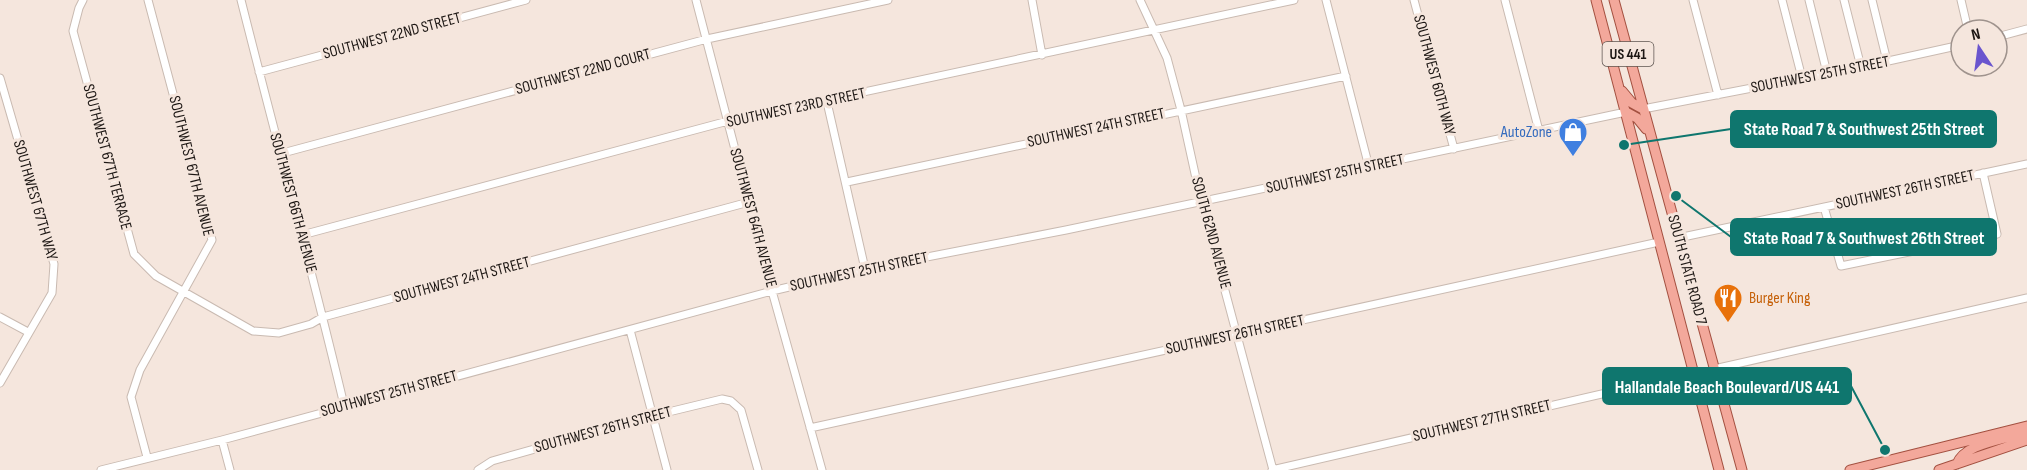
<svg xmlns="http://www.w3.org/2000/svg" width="2027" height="470" font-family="'Sofia Sans Condensed',sans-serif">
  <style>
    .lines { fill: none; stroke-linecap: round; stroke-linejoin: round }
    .minor-casing { stroke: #c9bab1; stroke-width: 9 }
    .major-casing { stroke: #a35040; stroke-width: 11 }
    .minor { stroke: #fff; stroke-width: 7 }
    .major { stroke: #f3a89b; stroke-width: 9 }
    .labels { text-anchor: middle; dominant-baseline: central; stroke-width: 6; stroke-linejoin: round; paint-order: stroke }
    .shield { fill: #f5e6dd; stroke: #5e5550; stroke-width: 1.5 }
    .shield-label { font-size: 15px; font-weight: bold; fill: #1d1714 }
    .street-label { font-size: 16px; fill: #1d1714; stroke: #f5e6dd }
    .shop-label { font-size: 16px; fill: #366cbe; stroke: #f5e6dd; text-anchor: end }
    .food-label { font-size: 16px; fill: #c56008; stroke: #f5e6dd; text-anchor: start }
    .leader { fill: none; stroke: #0f766e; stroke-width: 2 }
    .callout-dot { fill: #0f766e; stroke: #f5e6dd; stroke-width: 2 }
    .callout { fill: #0f766e; stroke: #0f766e; stroke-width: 2 }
    .callout-label { font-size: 18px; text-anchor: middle; font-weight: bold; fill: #fff }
  </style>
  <rect width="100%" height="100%" fill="#f5e6dd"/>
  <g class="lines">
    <g class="minor-casing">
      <path id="minor" d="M83,0L79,8L73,31L134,254L156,276L253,331L279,333L311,324L323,317L749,202
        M241,0C275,135 312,270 344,405
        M696,0L772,291L822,470
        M1032,0L1042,55
        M1140,0L1167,58L1181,110L1201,201L1273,470
        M1326,0L1369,167
        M1414,0L1454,149
        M1505,0L1539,131
        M1693,0L1718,95
        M1782,0L1802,78
        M1809,0L1827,73
        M1844,0L1861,67
        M1872,0L1887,61
        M1961,0L1968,30
        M1997,37L2027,29
        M259,72L526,0
        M0,78L54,264L52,293L0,383
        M827,102L865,269
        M1643,109L1861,67L1961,45
        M279,154L707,39L888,0
        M847,182L1346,76
        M1824,207L1841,266L1997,234L1983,173
        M302,235L728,121L1294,0
        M1678,238L2027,164
        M0,317L28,332
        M630,330L667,470
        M1714,369L2027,298
        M810,428L1659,242
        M222,440L230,470
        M147,457L131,397L140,370L212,240L148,0
        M101,470L222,440L772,291L865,269L1066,230L1626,112
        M478,470L492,461L652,416L722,399L731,401L741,410L758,470
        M1272,470L1693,373"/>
    </g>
    <g class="major-casing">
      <path id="major" d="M1596,0L1719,470
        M1614,0L1742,470
        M1622,91L1632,103L1643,109
        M1626,112L1637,118L1646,129
        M1957,464C1965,442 2007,440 2027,431
        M1850,470L2027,426
        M1939,470L2027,440"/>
    </g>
    <use href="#minor" class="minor"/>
    <use href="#major" class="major"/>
  </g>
  <defs>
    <g id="shop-pin" transform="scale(1.5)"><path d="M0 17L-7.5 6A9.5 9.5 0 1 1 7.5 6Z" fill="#3f7fe0" stroke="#f5e6dd"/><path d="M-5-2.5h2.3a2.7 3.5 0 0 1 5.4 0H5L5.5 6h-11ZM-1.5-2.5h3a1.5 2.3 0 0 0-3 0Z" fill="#fff"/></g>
    <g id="restaurant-pin" transform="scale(1.5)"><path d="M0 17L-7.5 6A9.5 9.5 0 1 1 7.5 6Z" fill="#e8710a" stroke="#f5e6dd"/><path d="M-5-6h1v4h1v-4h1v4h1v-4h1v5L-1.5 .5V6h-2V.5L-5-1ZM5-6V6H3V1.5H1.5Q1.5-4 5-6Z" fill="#fff"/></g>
  </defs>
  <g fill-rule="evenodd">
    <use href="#shop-pin" x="1573" y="132"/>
    <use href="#restaurant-pin" x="1728" y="298"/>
  </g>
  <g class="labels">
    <rect class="shield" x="1602.5" y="42" width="51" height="24" rx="4.5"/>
    <g class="shield-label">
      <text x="1628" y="54">US 441</text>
    </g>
    <g class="street-label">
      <text transform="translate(392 36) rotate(-15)">SOUTHWEST 22ND STREET</text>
      <text transform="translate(583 72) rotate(-15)">SOUTHWEST 22ND COURT</text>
      <text transform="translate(1434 75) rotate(75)">SOUTHWEST 60TH WAY</text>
      <text transform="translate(1820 75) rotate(-11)">SOUTHWEST 25TH STREET</text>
      <text transform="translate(796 108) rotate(-12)">SOUTHWEST 23RD STREET</text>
      <text transform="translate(1096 128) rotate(-12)">SOUTHWEST 24TH STREET</text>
      <text transform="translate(107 157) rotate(75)">SOUTHWEST 67TH TERRACE</text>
      <text transform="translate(191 166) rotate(76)">SOUTHWEST 67TH AVENUE</text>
      <text transform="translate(1335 174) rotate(-12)">SOUTHWEST 25TH STREET</text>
      <text transform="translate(1905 190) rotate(-12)">SOUTHWEST 26TH STREET</text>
      <text transform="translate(35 200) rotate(74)">SOUTHWEST 67TH WAY</text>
      <text transform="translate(293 203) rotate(75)">SOUTHWEST 66TH AVENUE</text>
      <text transform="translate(753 218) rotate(75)">SOUTHWEST 64TH AVENUE</text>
      <text transform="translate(1211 233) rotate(75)">SOUTH 62ND AVENUE</text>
      <text transform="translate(1687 270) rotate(75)">SOUTH STATE ROAD 7</text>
      <text transform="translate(859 272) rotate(-12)">SOUTHWEST 25TH STREET</text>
      <text transform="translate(462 280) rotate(-15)">SOUTHWEST 24TH STREET</text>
      <text transform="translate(1235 335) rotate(-12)">SOUTHWEST 26TH STREET</text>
      <text transform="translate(389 394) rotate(-15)">SOUTHWEST 25TH STREET</text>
      <text transform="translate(1482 421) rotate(-13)">SOUTHWEST 27TH STREET</text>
      <text transform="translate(603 430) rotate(-15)">SOUTHWEST 26TH STREET</text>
    </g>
    <g class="shop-label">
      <text x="1552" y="132">AutoZone</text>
    </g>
    <g class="food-label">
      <text x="1749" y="298">Burger King</text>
    </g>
  </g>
  <path class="leader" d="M1624 145L1731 129M1676 196L1731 237M1885 450L1851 386"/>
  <g class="callout-dot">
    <circle cx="1624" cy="145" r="6"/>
    <circle cx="1676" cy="196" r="6"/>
    <circle cx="1885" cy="450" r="6"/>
  </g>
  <g class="callout">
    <rect x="1731" y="111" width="265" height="36" rx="6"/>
    <rect x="1731" y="219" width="265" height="36" rx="6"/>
    <rect x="1603" y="368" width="248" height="36" rx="6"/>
  </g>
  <g class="callout-label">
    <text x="1864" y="135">State Road 7 &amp; Southwest 25th Street</text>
    <text x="1864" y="244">State Road 7 &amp; Southwest 26th Street</text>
    <text x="1727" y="393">Hallandale Beach Boulevard/US 441</text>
  </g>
  <g transform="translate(1979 48) rotate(347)"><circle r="28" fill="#f5e6dd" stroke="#9f938d" stroke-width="1.5"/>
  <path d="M0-4.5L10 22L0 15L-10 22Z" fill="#6a55ce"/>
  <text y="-9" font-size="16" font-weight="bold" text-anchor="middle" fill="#1d1714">N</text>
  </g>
</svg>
